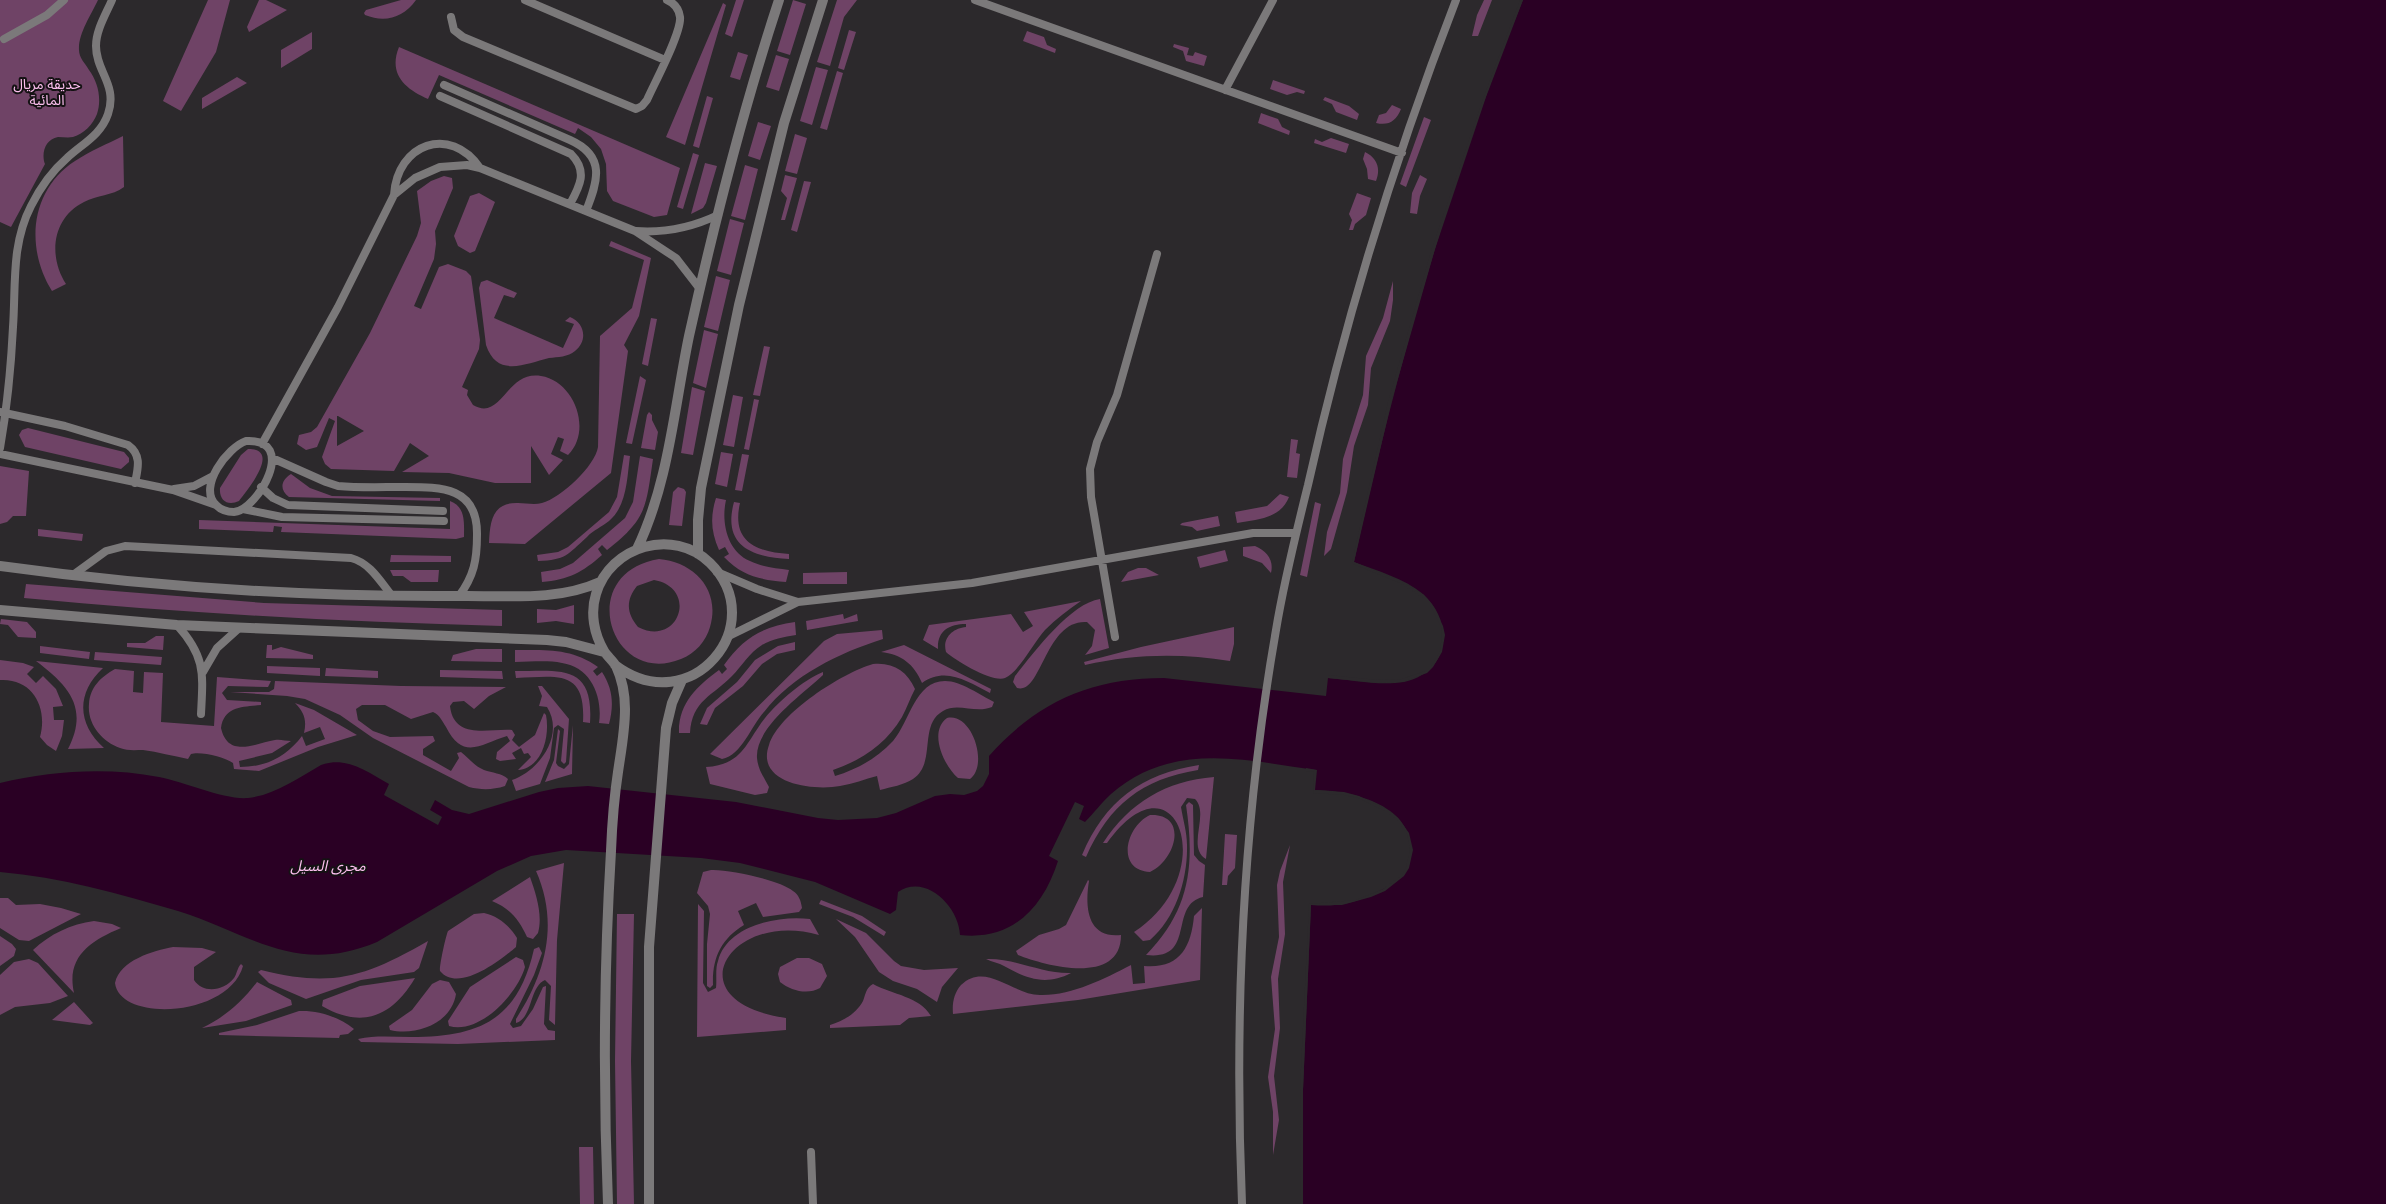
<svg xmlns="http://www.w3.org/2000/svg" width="2386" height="1204" font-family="'Open Sans','Noto Sans Arabic',sans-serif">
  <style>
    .green { fill: #6f4366; fill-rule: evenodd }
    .water { fill: #2a0024 }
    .pier { fill: #2c292c }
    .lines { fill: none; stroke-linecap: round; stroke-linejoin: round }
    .lane { stroke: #7b797a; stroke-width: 8 }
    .street { stroke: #7b797a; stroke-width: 10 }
    .labels { text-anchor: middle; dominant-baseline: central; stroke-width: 4; stroke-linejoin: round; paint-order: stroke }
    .park-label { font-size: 14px; fill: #fcbfef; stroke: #141213 }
    .water-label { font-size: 15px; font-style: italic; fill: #fcbfef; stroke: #141213 }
  </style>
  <rect width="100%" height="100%" fill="#2c292c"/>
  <path class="green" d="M0,0H98C91,15 78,34 79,50C79,58 85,63 89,70C98,82 102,99 97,114C93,124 84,134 73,137C68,138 63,137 58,137C45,139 41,154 45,164L11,227L0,222Z
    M208,0H230L216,52L181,111L163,101Z
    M259,0H266L287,10L249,32L247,27Z
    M401,0H416C403,18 385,23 365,15L364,13L366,10Z
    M736,0H744L732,37L725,34Z
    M793,0L806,4L790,55L777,51Z
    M837,0H857L844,17L830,66L817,62Z
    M1484,0H1492L1478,36H1472L1477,15Z
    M723,3L726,5L685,145L666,137Z
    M849,30L856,32L844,70L838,68Z
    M1027,31L1044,37L1047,45L1056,49L1055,53L1023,41Z
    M312,32V49L281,68V50Z
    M1174,44L1189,48L1187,55L1193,56L1195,52L1207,56L1204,66L1186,61L1183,51L1173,47Z
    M399,47L680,168L667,215L654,217L613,201L607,191L606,164L601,149L591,137L578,128L575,134L439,75L428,99C405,89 388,74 399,47Z
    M738,52L748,55L740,80L730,77Z
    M776,55L789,59L779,91L766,87Z
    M816,67L828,70L812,125L800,121Z
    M837,71L843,73L827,130L820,128Z
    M237,77L247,83L202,109V98Z
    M1273,80L1305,91L1304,94L1297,92L1287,95L1270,89Z
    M707,96L713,98L699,148L693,146Z
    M1325,97L1349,106L1359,114L1357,120L1336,112L1332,104L1323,100Z
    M1392,105L1401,109C1396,121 1389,126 1376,123L1379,115L1386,113Z
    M1261,113L1278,119L1282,127L1290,131L1289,135L1258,123Z
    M1424,117L1431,120L1406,187L1400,184Z
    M758,122L771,126L760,160L748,156Z
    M795,134L807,138L797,174L785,171Z
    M123,136L124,187C112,196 97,195 84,202C52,218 48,256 66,284L52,291C25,248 30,190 75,161C90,151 107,144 123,136Z
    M1331,138L1349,144L1346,153L1314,143L1315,139L1322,142Z
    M1365,152C1377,158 1381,168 1376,181L1368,179L1367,169L1363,159Z
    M693,153L699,155L683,209L677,207Z
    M705,163L717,166L706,203L703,208L691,214Z
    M745,165L758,169L745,220L731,216Z
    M785,175L797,178L785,220H781L787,198L781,191Z
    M1420,175L1427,179L1420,196L1417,214L1410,213L1412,193Z
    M444,176L452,178L453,188L435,231L436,244L434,259L414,306L421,309L439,267L448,264L466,271L471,276L480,340L479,349L462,387L468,390L467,395L473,405C502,422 506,370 541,376C574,381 593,430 568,455L560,451L564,439L558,437L551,454L563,460L549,475L531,446V483H495L449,473L402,472L429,456L410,443L394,471L331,469L325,464L322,457L335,421L329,418L317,447L306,450L297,444L299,435L311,432L317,427L370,333L417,236L421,223L417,191L431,181ZM337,416H338L364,431L337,446Z
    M804,181L811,182L797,232L791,230Z
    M479,193L495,202L475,251L470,253L458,246L454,236L470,196Z
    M1357,193L1371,198L1366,215L1355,224L1353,230H1349L1352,220L1349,214Z
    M730,219L744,223L731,275L717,271Z
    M611,241L651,258L639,316L624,345L628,351L611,473L525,544L489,543C490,522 492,502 518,503C526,503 534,505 542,503C561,498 595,466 598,447L600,336L632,308L644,260L609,246Z
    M716,276L730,280L718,331L704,327Z
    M487,280L517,293L514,298L504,295L494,318L563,348L574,324L565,321L570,317C585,323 588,341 575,351C568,357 558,357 549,358C525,364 497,378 486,345L479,288L481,282Z
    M1393,281V300L1390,321L1371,368L1368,405L1354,446L1347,492L1331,549L1324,556L1327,532L1340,493L1343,459L1363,395L1366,356L1383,318Z
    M651,318L657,319L648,366L642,364Z
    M704,330L718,334L706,388L693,383Z
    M764,346L770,347L760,396L753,395Z
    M640,376L646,380L632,444L626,443Z
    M692,387L705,391L693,455L681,453Z
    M733,395L743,397L734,447L723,445Z
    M754,399L759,400L749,450L744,449Z
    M649,412L652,415V420L658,432L655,450L641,448L647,415Z
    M28,428L124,452L129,458V462L121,469L25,447L19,435L22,430Z
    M1291,439L1298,440L1296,453L1300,454L1297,478L1287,477Z
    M248,449C282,449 247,490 239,501C228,506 219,501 220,488L241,455Z
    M721,452L733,454L727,487L715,484Z
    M742,454L749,455L742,491L735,490Z
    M624,455L630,456C627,478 627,506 609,521C602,527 593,530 587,537C567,555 566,560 538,561L537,555L558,552L568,547L609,512L617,497Z
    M640,456L653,459C646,507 647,519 607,550L602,545L598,549L602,555C583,572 568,580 542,582L541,572L560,569L573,563L625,518L633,502Z
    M0,466L29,471L26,516H13L7,522L0,524Z
    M291,474L310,488L332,496L440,498V501L289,497C279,490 281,480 291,474Z
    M678,487L684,489L686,492L682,526L669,525L673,492Z
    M1280,494L1289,497C1280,519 1258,519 1237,523L1235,512L1267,506Z
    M716,498L726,500C721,522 727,551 750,561C762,567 776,568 789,570L786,582C761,580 742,576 724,557L729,554L725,547L719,550C711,532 710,517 716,498Z
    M450,501C466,507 464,523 464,537L456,539L281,532L282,527L274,526L273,532L199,529V520L450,529Z
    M734,502L740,503C731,542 757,552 789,554V559C752,557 722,546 734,502Z
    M1315,502L1321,504L1307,577L1300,575Z
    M1218,516L1220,526L1197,531L1192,527L1180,525L1182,523Z
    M38,529L83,534L82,541L38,536Z
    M1255,546C1267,551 1274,560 1271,573L1262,563L1243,556V547Z
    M1225,550L1228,561L1200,568L1197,557Z
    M391,555L451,556V562H390Z
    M659,559C694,562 721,590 710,627C706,641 695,654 681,659C610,688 574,573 659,559ZM654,580C699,588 679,648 638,627C626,613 626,600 637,586Z
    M1138,568H1146L1159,575L1121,582L1128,572Z
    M390,570H439L438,582H411L403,576H393Z
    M847,572V584H803V573Z
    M26,584L264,603L502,610V626C342,622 183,613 24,598Z
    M1100,599L1109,648L1085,655L1092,646L1095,630L1087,622C1045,619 1042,695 1017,688L1013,682L1015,676C1034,652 1071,603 1100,599Z
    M1081,601C1068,610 1056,619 1045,630C1034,642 1019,672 1005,678C993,683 956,661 946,652C942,638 953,628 966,627V624C949,624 937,631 938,649L923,640L929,625L1011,614L1023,632L1033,626L1024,612Z
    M574,605V624L556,621L537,623V609L556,610Z
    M843,614L844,619L857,614L858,621L807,630L806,621Z
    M1,619L27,622L36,632V638L18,637L8,625L0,624Z
    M795,622L796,635C784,637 772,639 762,645C749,653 742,666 732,676C713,696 692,700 690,733H679C678,704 697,686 719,670L722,674L727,669L724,665C742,639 763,626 795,622Z
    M1234,627V644L1230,661C1180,653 1134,654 1085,665L1084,662L1141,647Z
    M882,630L883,639C839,653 793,675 764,712C751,726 742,755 722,759L710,754L824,641L837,634Z
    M156,636H164L163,650L127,647V643H145Z
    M795,642V650L777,654L762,664L743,686L715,708L707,725L700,724L707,708L737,682L755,660L778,646Z
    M267,645H272V650L281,647L313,655V659L266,658Z
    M904,645L991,689L990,693C968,682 946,666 922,683C914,664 901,654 881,652Z
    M40,646L90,652L89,659L40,653Z
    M476,649H502V662L451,661L453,655Z
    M515,650C546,650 572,648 598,667L593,671L597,676L602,672C613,689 614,705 609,724L599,723C603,697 591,667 562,663C547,660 531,662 515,662Z
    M95,652L162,657L161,665L94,660Z
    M0,660L23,663L34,667L27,674L36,683L43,676L56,689L63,706L53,707L54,720H64L62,736L56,751L47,745L40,737C48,708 33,678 0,680Z
    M36,661L103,668C76,693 77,724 104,748L68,749C89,708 69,686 36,661Z
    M873,664C893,662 907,671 915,689C910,698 907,708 902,717C886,744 862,760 833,770L835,776C858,769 877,758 893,741C910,721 915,681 945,681C961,681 980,695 994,702L992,707C975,714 958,702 943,711C918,725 937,763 913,779C904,785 891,787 880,790L877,776C865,779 853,784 840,786C814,791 755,784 769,745C779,713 842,673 873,664Z
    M267,666L320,668V676L267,673Z
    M326,668L378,671V678L325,676Z
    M115,669L134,671L133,692L143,693L144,672L163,673L161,722L214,726L217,677L271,681L268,687L228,686L222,693L227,700L261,702V705C243,707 224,706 221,728C228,759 256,743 275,740C280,739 286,741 291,741L272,753L239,761L240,767C266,767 286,757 302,736L306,746L325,739L320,727L304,733C307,720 304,712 295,703L314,710L357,735L318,747L259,771L234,769L233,763C225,757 200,751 191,754L188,759C173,756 158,752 143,750C136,750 127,751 120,748C102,742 87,724 89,704C90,687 101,677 115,669Z
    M440,670L502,671L503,679L440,677Z
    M515,671C560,671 594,663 590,723L583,722C586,668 556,677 516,678Z
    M823,672V675C802,695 755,727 757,758C758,770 764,777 769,787L767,793L755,795L710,784L706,767C743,765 746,742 765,718C780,700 802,681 823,672Z
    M275,681L401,686L506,687L489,696L474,709L464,701L453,702L450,706C454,741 490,728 512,730L515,735L512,740L519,747L535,735L544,713L546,715C550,735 543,768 518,770L531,757L528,753L524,754L521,748L512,753L516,759L500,761L496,759L497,752L510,741L507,736C481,744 463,761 446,727C442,721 440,715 433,712L411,719L385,705H362L356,709L358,720L373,731L390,737L433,736L435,741L423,749V755L451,771L459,758L457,753L461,752C469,758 474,766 484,770C492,773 502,773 508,779L505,786C493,790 481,790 469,787L373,738L340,715L305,699L287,696L230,692H269L274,689Z
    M538,686H542L569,719L566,762L564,764L561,761L564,729L558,725L554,728L550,758L540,784L516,791L512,780C539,771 565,735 547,707L539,706L542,696Z
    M947,718C972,712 989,765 970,779L958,778C944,766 928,732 947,718Z
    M573,725L572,774L545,782L554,760L558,729L560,731L556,763L558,766L564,769L569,764Z
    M1199,765L1198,770C1142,779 1109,805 1086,857L1082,855C1105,801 1141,774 1199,765Z
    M1214,777L1206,859C1186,847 1210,814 1195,799L1187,798L1181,807C1183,820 1187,832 1187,845C1188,878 1176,918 1150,940L1143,941L1134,932C1223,874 1176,747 1107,843H1103C1130,802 1166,781 1214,777Z
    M1189,802L1193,805L1194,855L1199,861L1205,865L1203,897C1168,905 1197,961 1146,955C1190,910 1195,865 1186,805Z
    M1150,815C1188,813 1177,859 1150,872C1115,870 1126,826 1150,815Z
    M1225,834L1237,835L1235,868L1228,876L1227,885H1222Z
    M1290,845L1283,882L1285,934L1278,979L1280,1028L1274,1076L1279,1120L1273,1155V1112L1268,1077L1275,1029L1271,977L1279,937L1277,885L1280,871Z
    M564,863L557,940L555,1025L549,1020L551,986L545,980C529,987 533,1018 516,1023V1019C546,973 559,923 536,871Z
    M711,870C728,869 780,880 793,891C799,895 801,901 802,908L799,912L763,917L756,903L738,911L744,925C721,939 712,958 713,985L710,988L707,986V944L710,914L708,906L697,893L703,872Z
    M530,877C536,894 543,915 538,933L533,939L527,937C519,920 511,909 492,901Z
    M1088,880L1089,881C1085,905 1086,939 1121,935C1121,986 1046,966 1018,955L1016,951L1039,935L1059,929L1066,925Z
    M0,898H8L16,905L40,904L61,908L81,914L29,941L19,940L0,928Z
    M821,900L862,916L886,932L884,936L853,917L819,904Z
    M698,904L704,911L703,983L708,992L716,988C717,979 715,969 718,961C727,925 779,915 810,919L819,935C731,909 671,1001 786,1018V1030L697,1037Z
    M1202,908L1200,980L1078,1000L953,1014C952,1003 954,993 961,985C986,961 1013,995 1040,995C1071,996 1104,979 1131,965L1133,984L1145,983L1144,966C1179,969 1191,948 1194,916Z
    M484,913C498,916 510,926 517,938L516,947C500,961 458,993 440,971C439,967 446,935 448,931L474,914Z
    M617,914H634L631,1061L634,1204H617L615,1061Z
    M836,919L866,933L894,961L901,966L924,970L958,968L942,987L937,1002L917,989L893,981L879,972L855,937Z
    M94,921L112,924L121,928C90,941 66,957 74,993L33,950C50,934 71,924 94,921Z
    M0,936L12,944L16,949L14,956L0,966Z
    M428,941L419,968L414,972L361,980L306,999L269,983L258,972L261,970C333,988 365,977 428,941Z
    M173,947L202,948L216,952L194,967V980C203,994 224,991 234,978C237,974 237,968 241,964L243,966C229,1017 120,1023 115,983C120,960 153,951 173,947Z
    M539,947L542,953L534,975L510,1024L513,1028L521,1026L533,1009L543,987L546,986L544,1024L548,1030L555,1031V1040L458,1044L361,1042L358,1039C376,1035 393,1037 411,1037C481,1037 518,1019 534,949Z
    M516,957L523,960L525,967C518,993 480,1035 449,1026L448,1021L470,987Z
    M797,958H809L822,964L827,976L820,988C808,995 791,991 780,982L778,974L780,967Z
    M29,959L38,963L68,996L50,1003L15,1007L0,1015V975L14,962Z
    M986,959C1016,958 1042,974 1071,973C1046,986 1027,979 1004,966C999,963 992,962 986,959Z
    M415,978C392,1017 362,1029 322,1006L323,1000L360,986Z
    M440,980L449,982L456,994C451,1024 416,1036 390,1030L389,1026L412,1010L432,984Z
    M257,982L291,1000L292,1005L246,1021L202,1028C225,1017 242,1002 257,982Z
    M873,984C893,995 919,996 931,1016L909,1018L900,1025L830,1028V1025C843,1021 856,1014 863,1001C866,993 866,988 873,984Z
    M74,1002L93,1023L90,1025L52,1020Z
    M299,1011C318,1010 339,1017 354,1029L348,1034L340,1035L339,1038L219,1035V1033L257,1025Z
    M579,1147H593L594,1204H580Z"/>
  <path class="water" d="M1523,0H2386V1204H1303V1090L1311,905C1335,907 1353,904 1375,893C1396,883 1407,879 1410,854C1416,806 1352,790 1314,790L1316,770C1244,760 1172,741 1111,794C1102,802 1094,813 1085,822L1079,819L1084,806L1075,802L1049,856L1058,861C1043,908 1012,941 960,935C959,907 926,873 898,892L896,910L890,914L815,882L740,863L701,858L566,850L531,856L497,871L377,942C296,976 251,934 178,911C120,894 60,877 0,872V783C52,771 106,767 159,777C185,782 224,800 248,798C275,795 298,778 321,765C347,756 367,772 389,784L384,795L438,825L442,817L430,810L435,800L452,810L469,814L539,792L558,788L588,786L736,802L818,818L838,820L877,818L896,813L935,796L950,794L964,795L977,791L983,786L989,774V756C1037,702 1091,678 1164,678L1326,696L1328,678C1352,680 1380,686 1404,682C1450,672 1455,623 1423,594C1404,578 1377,571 1354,562C1396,370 1449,182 1523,0Z"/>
  <path class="pier" d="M1520,0H1523L1486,97L1435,249L1391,403L1354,562L1401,581L1424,595L1433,606L1443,626L1445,635L1442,652L1433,667L1427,673L1403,682L1378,683L1328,678V675L1378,680L1402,679L1425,671L1431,666L1440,651L1442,635L1441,627L1431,607L1422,597L1400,583L1353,564L1352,562L1388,402L1432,248L1484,96Z
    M1306,768L1317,770L1315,790L1344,792L1359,796L1386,809L1398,818L1409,833L1413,850L1409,868L1404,876L1385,891L1371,897L1342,905H1311L1303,1090V1204H1301L1300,1089L1309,904L1356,900L1383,889L1402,875L1406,867L1410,850L1407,834L1397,820L1385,811L1358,798L1344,795L1313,793L1314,772L1306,771Z"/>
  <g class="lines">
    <path class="lane" d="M525,0L665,60
      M975,0L1402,153
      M451,17L454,30L463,37L636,109L642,106L647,100C654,84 682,32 680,17C679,9 674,3 667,0
      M4,39L47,15L64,0
      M444,85L570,140C606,156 598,181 586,211
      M1225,90L1273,0
      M440,96L571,154C588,171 580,186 570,204
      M394,195C397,144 450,124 480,168
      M636,231C666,233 691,228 718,215
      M0,412L65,426L128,445C142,455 138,468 135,483
      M246,441C299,438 258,510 234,512C227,512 221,510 216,505C197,487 228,447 246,441Z
      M262,444L338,307L394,195L415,178L440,167L467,165L480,168L635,231L676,258L700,289
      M0,448C7,408 11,368 13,327C16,285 11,245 31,206C40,188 52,171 67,158C82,144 101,135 108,114C118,85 96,72 96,46C96,30 106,14 112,0
      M0,454L173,490L216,505
      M272,458L326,482L338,486C360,488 382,487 403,487C440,487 478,486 477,535C477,560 474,576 459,596
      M261,487L273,498L288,505L443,511
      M174,489L194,486L213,476
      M243,509L282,517L444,521
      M717,572L757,589L798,602
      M73,575L106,551L125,546L351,558C370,563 380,581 392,596
      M177,625C206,657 203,674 201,714
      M727,637L798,602L972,583L1253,533H1296
      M1115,637L1091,497L1090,469L1097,442L1117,395L1157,254
      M203,672L217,648L238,629
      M811,1152L813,1204
      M1242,1204C1234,1013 1243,818 1276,630C1284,581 1296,533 1308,485C1345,320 1395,157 1456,0"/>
    <path class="street" d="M637,549C669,482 674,408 689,336C714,224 743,109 779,0
      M698,554V520L701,488L739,305L784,123L823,0
      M0,566C151,587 305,597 458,596C504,595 556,602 600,582
      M0,610L177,625L547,640L566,642L604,652
      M608,1204C603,1086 604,968 611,851C612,825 614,798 618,772C621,751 625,731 625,709C625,695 622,679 616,666C613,661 607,656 604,651C594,634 590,613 596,594C610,546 673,527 710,563C772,624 691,722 615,665
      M649,1204V947L666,728L672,703L682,680"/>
  </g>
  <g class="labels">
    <g class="park-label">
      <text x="47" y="83">حديقة مريال<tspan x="47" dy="16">المائية</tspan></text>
    </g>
    <g class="water-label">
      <text x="328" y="865">مجرى السيل</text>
    </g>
  </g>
</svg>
